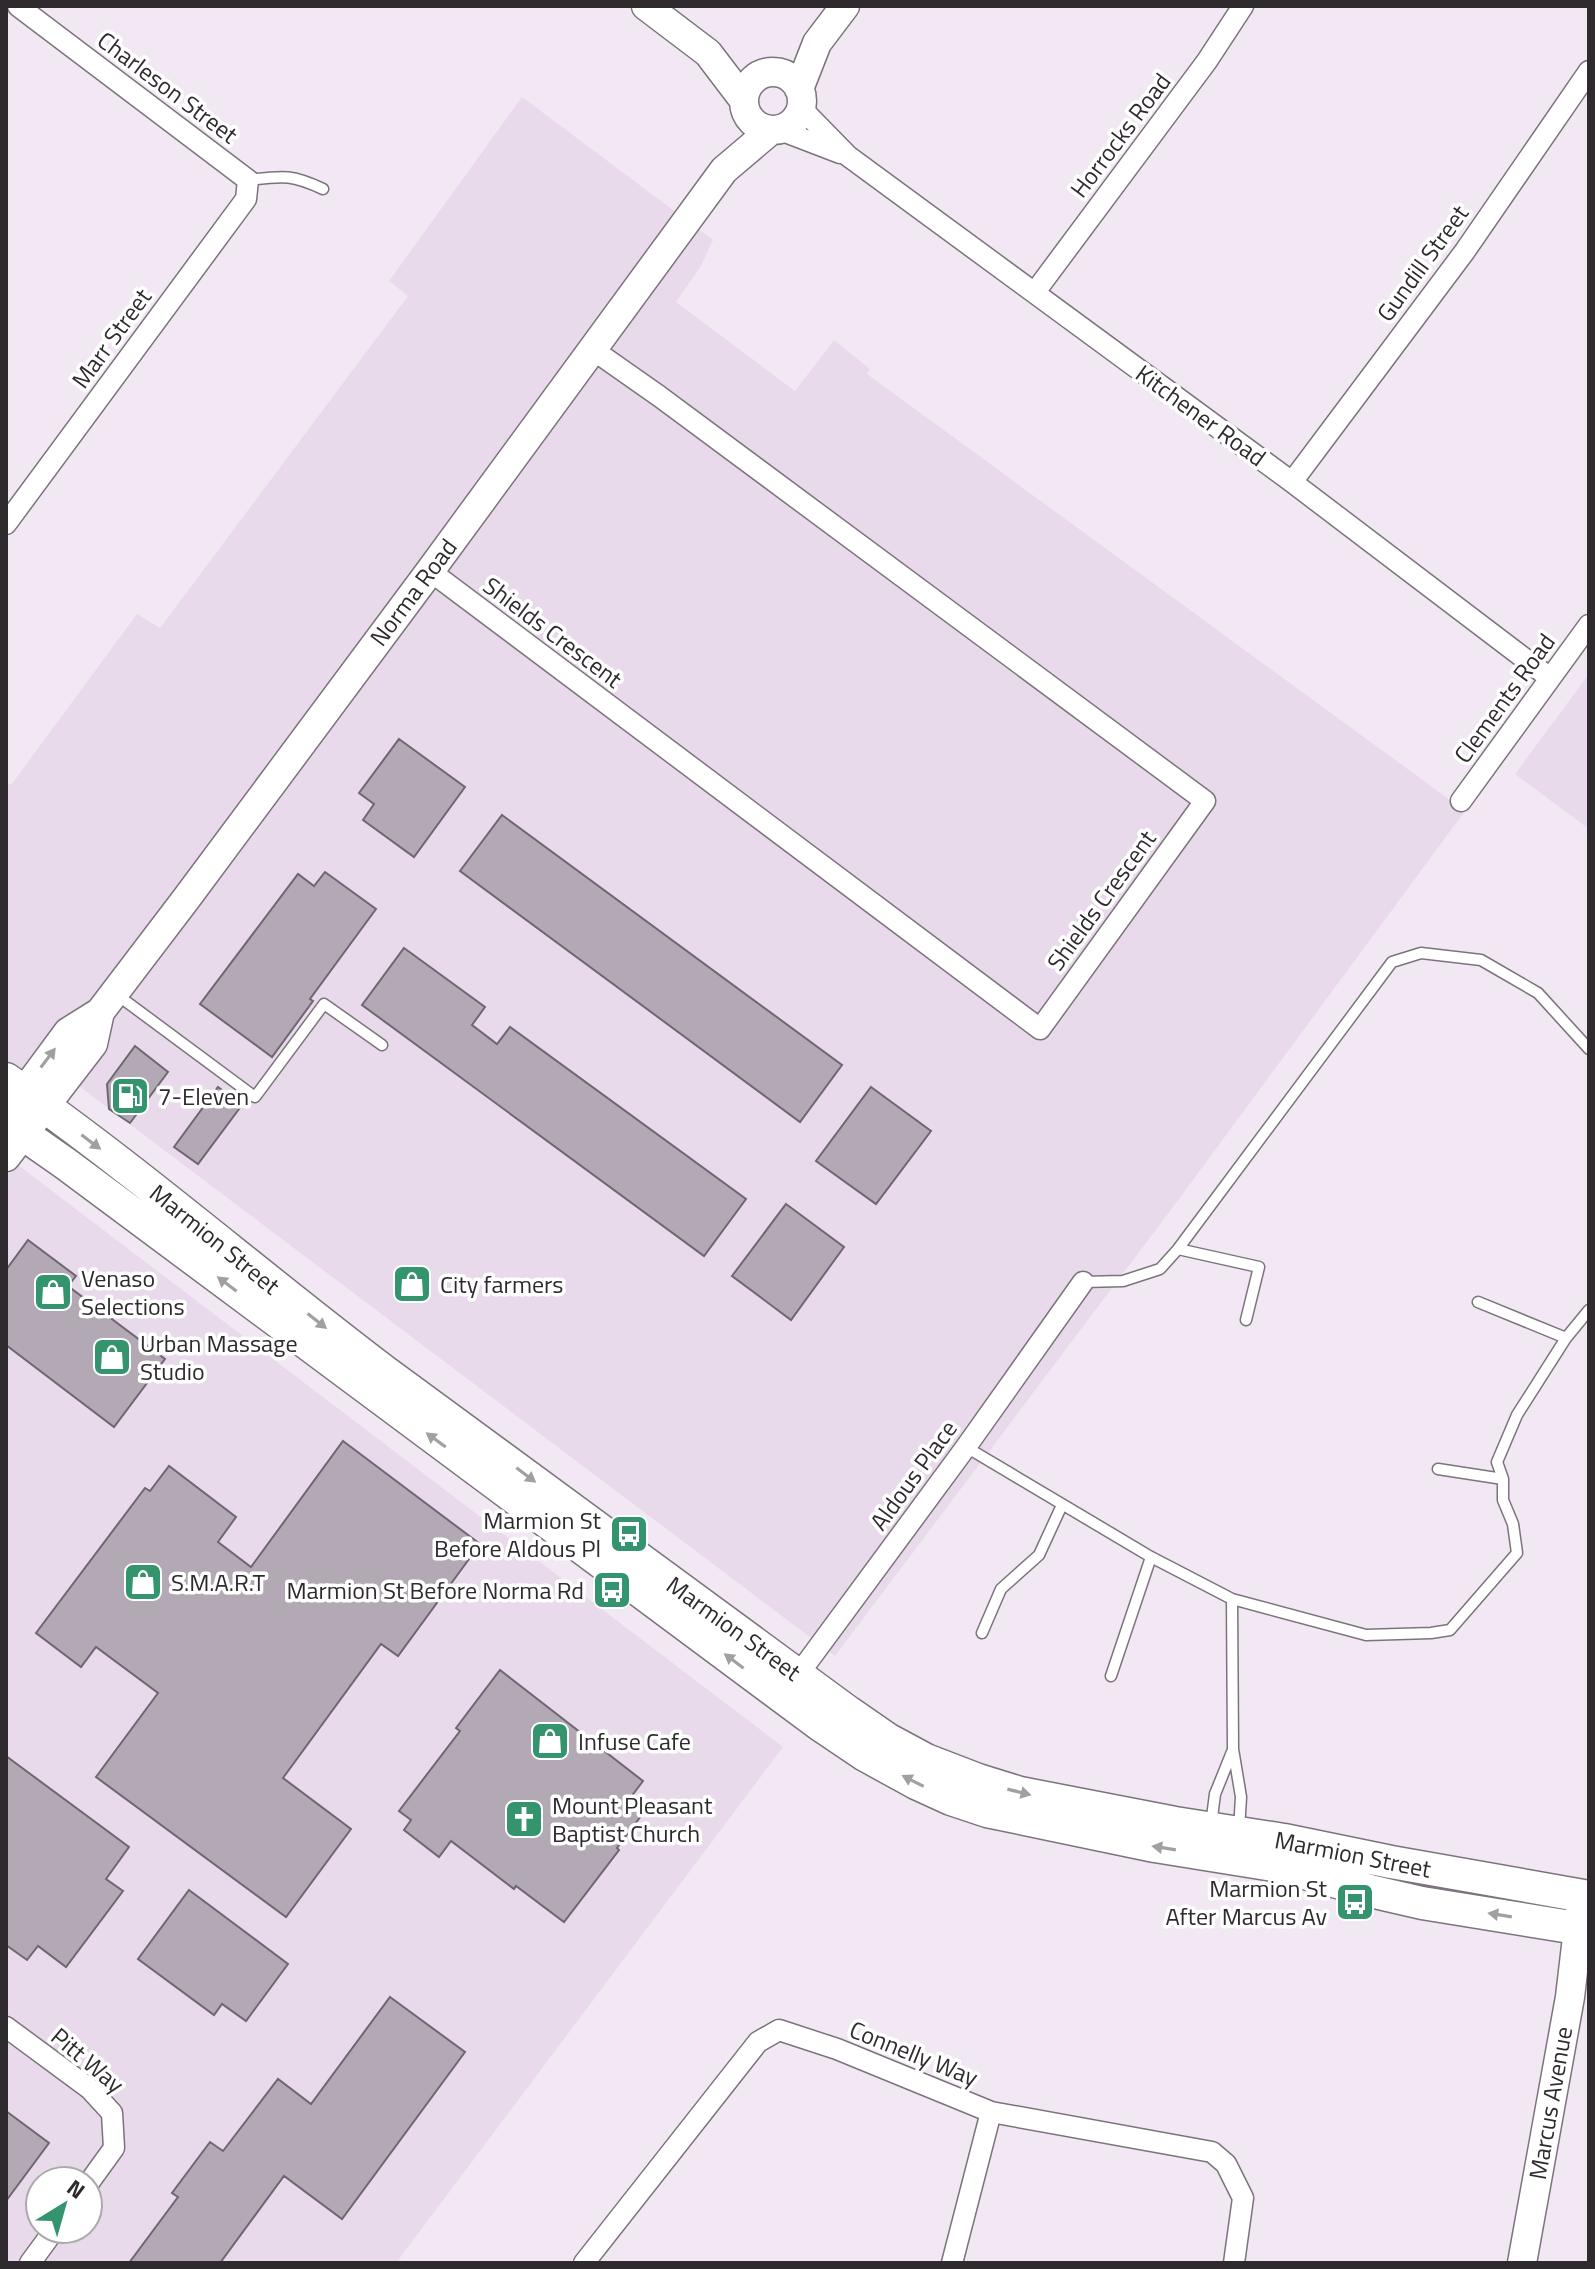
<svg xmlns="http://www.w3.org/2000/svg" width="1595" height="2269" font-family="'Titillium Web',sans-serif">
  <style>
    .built { fill: #e9daeb; fill-rule: evenodd }
    .building { fill: #b2a9b4; stroke: #6e6670; stroke-width: 2 }
    .lines { fill: none; stroke-linecap: round; stroke-linejoin: round }
    .lane-casing { stroke: #7c737d; stroke-width: 13 }
    .street-casing { stroke: #7c737d; stroke-width: 23 }
    .secondary-casing { stroke: #7c737d; stroke-width: 31 }
    .primary-casing { stroke: #7c737d; stroke-width: 35 }
    .lane { stroke: #fff; stroke-width: 10 }
    .street { stroke: #fff; stroke-width: 20 }
    .secondary { stroke: #fff; stroke-width: 28 }
    .primary { stroke: #fff; stroke-width: 32 }
    .oneway { fill: #a19fa1 }
    .labels { text-anchor: middle; dominant-baseline: central; stroke-width: 7; stroke-linejoin: round; paint-order: stroke }
    .street-label { font-size: 24px; fill: #2e2a2e; stroke: #fff }
    .poi-label { font-size: 24px; fill: #2e2a2e; stroke: #fff; text-anchor: start }
  </style>
  <rect width="100%" height="100%" fill="#f1e8f3"/>
  <path class="built" d="M522,97L713,240L701,266L676,302L795,391L834,340L870,369L867,374L1465,811L1176,1203L835,1656L71,1080L18,1165L783,1747L396,2263H6V782L11,785L137,614L160,628L408,296L389,281ZM40,2181H88V2229H40Z
    M1589,674V829L1515,774Z"/>
  <path class="building" d="M399,739L465,787L414,857L363,820L374,804L359,793Z
    M502,815L842,1065L800,1122L460,871Z
    M325,872L376,909L310,999L313,1001L272,1057L200,1004L298,874L314,886Z
    M404,948L485,1007L472,1025L497,1044L510,1027L746,1199L704,1256L362,1005Z
    M135,1046L168,1072L130,1123L109,1109L107,1084Z
    M218,1087L242,1105L198,1164L174,1147Z
    M871,1087L931,1131L876,1204L816,1161Z
    M786,1204L844,1247L791,1320L732,1276Z
    M28,1240L76,1276L68,1286L165,1359L114,1427L6,1345V1270Z
    M343,1441L480,1544L398,1656L381,1644L283,1778L351,1829L286,1917L96,1777L158,1693L96,1647L81,1667L36,1633L145,1488L150,1491L169,1466L236,1517L218,1542L251,1567Z
    M500,1670L643,1781L631,1797L647,1808L617,1848L619,1850L564,1922L516,1886L514,1889L451,1841L439,1857L404,1830L411,1820L399,1811L460,1731L456,1728Z
    M6,1756L129,1847L106,1879L123,1891L66,1967L38,1946L27,1960L6,1945Z
    M189,1890L288,1964L246,2021L222,2004L214,2015L138,1959Z
    M390,1997L465,2052L342,2219L284,2176L220,2263H129L178,2197L172,2193L210,2142L223,2151L278,2079L311,2104Z
    M6,2111L49,2143L6,2201Z"/>
  <g class="lines">
    <g class="lane-casing">
      <path id="lane" d="M248,180C283,176 291,174 323,189
        M116,994L255,1097L324,1004L382,1045
        M1178,1249L1259,1267L1246,1320
        M1083,1282L1123,1281L1160,1269L1178,1249L1392,962L1421,953L1481,960L1538,993L1589,1049
        M1478,1302L1566,1338
        M966,1447L1151,1557L1232,1599L1366,1635L1431,1633L1450,1630L1517,1553L1513,1524L1503,1500V1479L1497,1462L1517,1415L1566,1338L1589,1310
        M1438,1469L1503,1479
        M1232,1599L1233,1749L1241,1797L1239,1830
        M982,1633L1001,1589L1039,1555L1062,1505
        M1111,1676L1151,1557
        M1211,1825L1215,1794L1232,1752"/>
    </g>
    <g class="street-casing">
      <path id="street" d="M802,109L848,156L1292,482L1550,678
        M780,130L840,153
        M1035,292L1207,61L1243,6
        M1292,482L1465,251L1589,71
        M6,524L246,199L248,180L18,6
        M430,571L1040,1029L1205,801L659,396L592,349
        M1461,801L1589,625
        M792,1683L966,1447L1083,1282
        M6,2027L90,2089L112,2113L114,2148L88,2184
        M30,2263L55,2229
        M584,2263L758,2042L779,2030L837,2049L991,2112L1212,2152L1226,2164L1243,2198L1234,2263
        M952,2263L991,2112"/>
    </g>
    <g class="secondary-casing">
      <path id="secondary" d="M646,6L708,53L743,99
        M744 101a29 29 0 1 1 58 0a29 29 0 1 1-58 0Z
        M799,89L817,43L845,6
        M6,1116L68,1032L100,1012L186,899L430,571L724,170L770,131
        M6,1157L93,1044L100,1012
        M1522,2263L1570,1997L1582,1895"/>
    </g>
    <g class="primary-casing">
      <path id="primary" d="M6,1079C137,1170 258,1276 385,1372L848,1712L887,1739L926,1760L978,1780L1020,1793L1175,1823L1284,1840L1391,1862L1589,1897
        M6,1122L66,1164L819,1724L865,1755L916,1783L951,1799L987,1811L1155,1846L1279,1866L1370,1891L1422,1903L1589,1930"/>
    </g>
    <use href="#lane" class="lane"/>
    <use href="#street" class="street"/>
    <use href="#secondary" class="secondary"/>
    <use href="#primary" class="primary"/>
  </g>
  <defs><path id="oneway-solid" d="M-6-.8H1V-3.2L6.5 0L1 3.2V.8H-6Z" transform="scale(2)"/></defs>
  <g class="oneway">
    <use href="#oneway-solid" transform="translate(48 1058) rotate(-53)"/>
    <use href="#oneway-solid" transform="translate(91 1142) rotate(37)"/>
    <use href="#oneway-solid" transform="translate(227 1284) rotate(-143)"/>
    <use href="#oneway-solid" transform="translate(317 1321) rotate(38)"/>
    <use href="#oneway-solid" transform="translate(436 1440) rotate(-144)"/>
    <use href="#oneway-solid" transform="translate(526 1475) rotate(37)"/>
    <use href="#oneway-solid" transform="translate(734 1661) rotate(-143)"/>
    <use href="#oneway-solid" transform="translate(913 1781) rotate(-153)"/>
    <use href="#oneway-solid" transform="translate(1019 1792) rotate(14)"/>
    <use href="#oneway-solid" transform="translate(1164 1848) rotate(-171)"/>
    <use href="#oneway-solid" transform="translate(1500 1915) rotate(-171)"/>
  </g>
  <defs>
    <g id="fuel-square" transform="scale(2)"><rect x="-9" y="-9" width="18" height="18" rx="4" fill="#33946d" stroke="#fff"/><path d="M-5.5-6h7V0h2V4h1.3V-2.5L3-4.5l.8-.8L6-3V5H2.5V1h-1V6h-7ZM-4.2-4.7v3.2H.2V-4.7Z" fill="#fff"/></g>
    <g id="shop-square" transform="scale(2)"><rect x="-9" y="-9" width="18" height="18" rx="4" fill="#33946d" stroke="#fff"/><path d="M-5-2.5h2.3a2.7 3.5 0 0 1 5.4 0H5L5.5 6h-11ZM-1.5-2.5h3a1.5 2.3 0 0 0-3 0Z" fill="#fff"/></g>
    <g id="bus-square" transform="scale(2)"><rect x="-9" y="-9" width="18" height="18" rx="4" fill="#33946d" stroke="#fff"/><path d="M-5-6H5V4H4V6H2V4H-2V6H-4V4H-5ZM-3.5-4V0h7V-4ZM-3.5 1.2v1.5H-2V1.2ZM2 1.2v1.5H3.5V1.2Z" fill="#fff"/></g>
    <g id="church-square" transform="scale(2)"><rect x="-9" y="-9" width="18" height="18" rx="4" fill="#33946d" stroke="#fff"/><path d="M-1.2-6h2.4v3.5h3.3v2.4h-3.3V6h-2.4V-.1h-3.3v-2.4h3.3Z" fill="#fff"/></g>
  </defs>
  <g fill-rule="evenodd">
    <use href="#fuel-square" x="130" y="1096"/>
    <use href="#shop-square" x="412" y="1284"/>
    <use href="#shop-square" x="53" y="1292"/>
    <use href="#shop-square" x="112" y="1357"/>
    <use href="#bus-square" x="629" y="1534"/>
    <use href="#shop-square" x="143" y="1582"/>
    <use href="#bus-square" x="612" y="1590"/>
    <use href="#shop-square" x="550" y="1741"/>
    <use href="#church-square" x="524" y="1819"/>
    <use href="#bus-square" x="1355" y="1902"/>
  </g>
  <g class="labels">
    <g class="street-label">
      <text transform="translate(168 87) rotate(37)">Charleson Street</text>
      <text transform="translate(1120 135) rotate(-53)">Horrocks Road</text>
      <text transform="translate(1422 263) rotate(-54)">Gundill Street</text>
      <text transform="translate(111 338) rotate(-54)">Marr Street</text>
      <text transform="translate(1201 415) rotate(36)">Kitchener Road</text>
      <text transform="translate(413 592) rotate(-53)">Norma Road</text>
      <text transform="translate(553 632) rotate(37)">Shields Crescent</text>
      <text transform="translate(1504 698) rotate(-54)">Clements Road</text>
      <text transform="translate(1101 900) rotate(-54)">Shields Crescent</text>
      <text transform="translate(215 1239) rotate(39)">Marmion Street</text>
      <text transform="translate(913 1475) rotate(-54)">Aldous Place</text>
      <text transform="translate(734 1628) rotate(36)">Marmion Street</text>
      <text transform="translate(1353 1854) rotate(11)">Marmion Street</text>
      <text transform="translate(914 2053) rotate(22)">Connelly Way</text>
      <text transform="translate(88 2060) rotate(40)">Pitt Way</text>
      <text transform="translate(1550 2103) rotate(-80)">Marcus Avenue</text>
    </g>
    <g class="poi-label">
      <text x="158" y="1096">7-Eleven</text>
      <text x="81" y="1278">Venaso<tspan x="81" dy="28">Selections</tspan></text>
      <text x="440" y="1284">City farmers</text>
      <text x="140" y="1343">Urban Massage<tspan x="140" dy="28">Studio</tspan></text>
      <text x="601" y="1520" text-anchor="end">Marmion St<tspan x="601" dy="28">Before Aldous Pl</tspan></text>
      <text x="171" y="1582">S.M.A.R.T</text>
      <text x="584" y="1590" text-anchor="end">Marmion St Before Norma Rd</text>
      <text x="578" y="1741">Infuse Cafe</text>
      <text x="552" y="1805">Mount Pleasant<tspan x="552" dy="28">Baptist Church</tspan></text>
      <text x="1327" y="1888" text-anchor="end">Marmion St<tspan x="1327" dy="28">After Marcus Av</tspan></text>
    </g>
  </g>
  <rect width="1595" height="2269" fill="none" stroke="#2e2a2e" stroke-width="16"/>
  <g transform="translate(64 2205) rotate(37)"><circle r="38" fill="#ffffff" stroke="#abaaab" stroke-width="2"/>
  <path d="M0-6L14 30L0 20L-14 30Z" fill="#33946d"/>
  <text y="-12" font-size="22" font-weight="bold" text-anchor="middle" fill="#2e2a2e">N</text>
  </g>
</svg>
